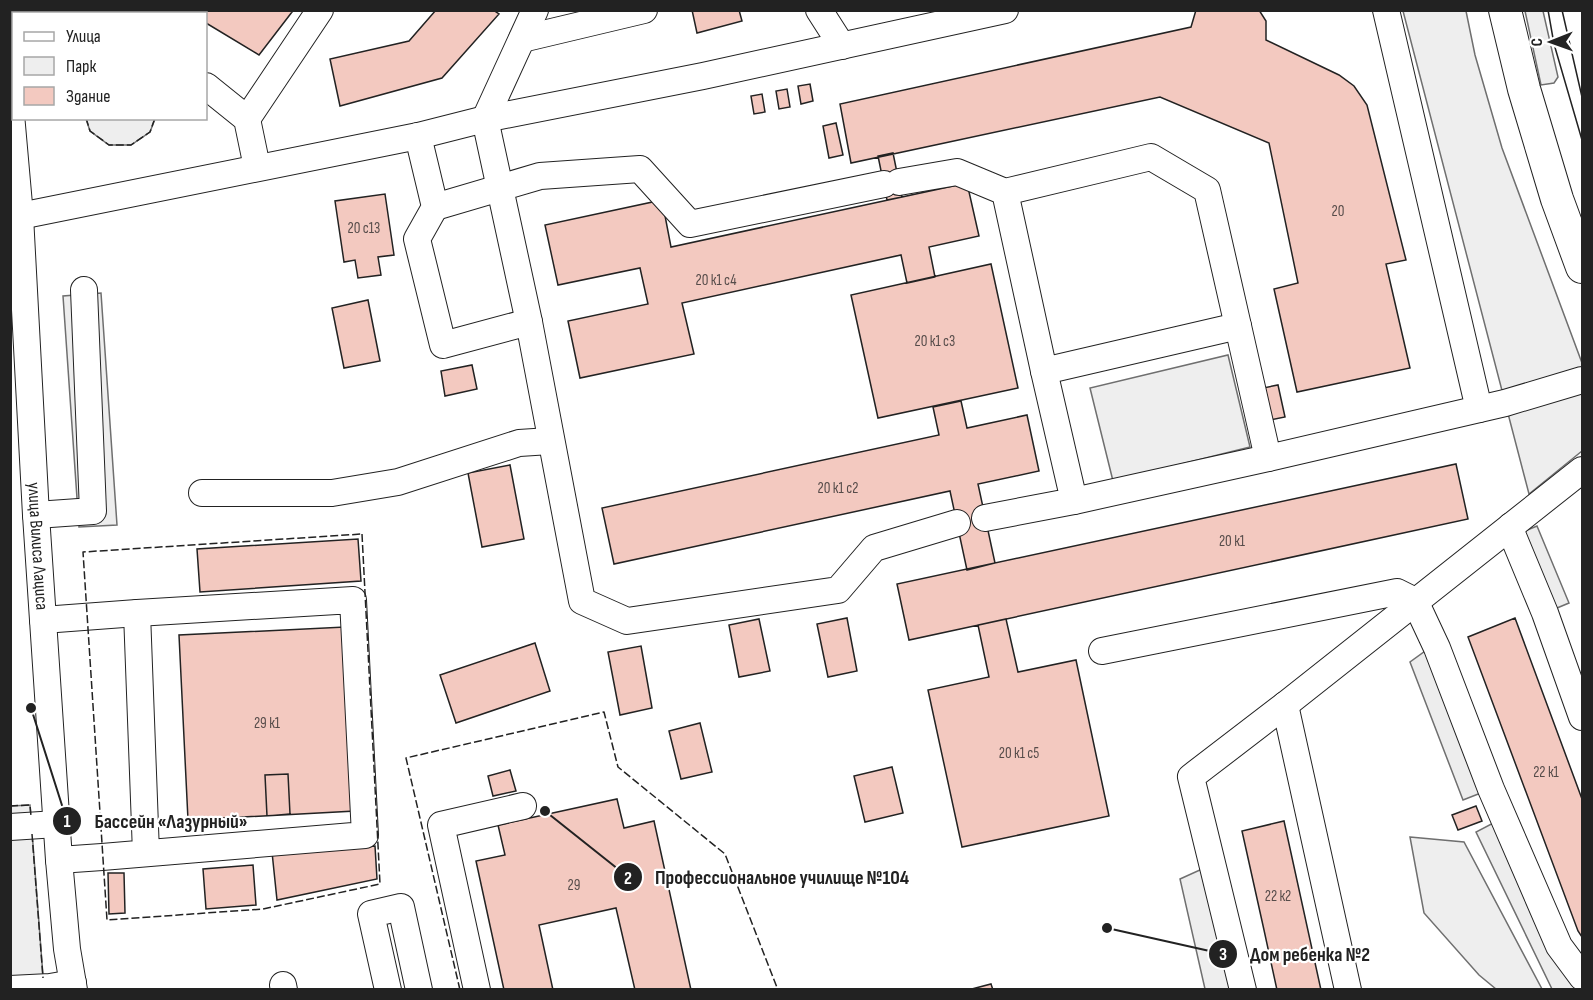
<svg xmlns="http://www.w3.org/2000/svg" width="1593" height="1000" font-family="'Sofia Sans Condensed',sans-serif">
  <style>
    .green { fill: #eee; stroke: #6f6f6f; stroke-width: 1.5 }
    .parking { fill: #ededed; stroke: #6f6f6f; stroke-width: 1.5 }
    .building { fill: #f3c9c0; stroke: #222; stroke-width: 1.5 }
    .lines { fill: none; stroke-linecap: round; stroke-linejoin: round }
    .minor-casing { stroke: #222; stroke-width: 28 }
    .major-casing { stroke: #222; stroke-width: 34 }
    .minor { stroke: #fff; stroke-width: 26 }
    .major { stroke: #fff; stroke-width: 32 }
    .tram { stroke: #222; stroke-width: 1.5 }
    .fence { stroke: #222; stroke-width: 1.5; stroke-dasharray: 8 3; stroke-linecap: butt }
    .labels { text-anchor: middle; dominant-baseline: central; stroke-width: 4.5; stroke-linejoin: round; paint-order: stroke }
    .number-label { font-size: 15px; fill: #564c4a }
    .street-label { font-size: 18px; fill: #222; stroke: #fff }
    .leader { fill: none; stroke: #222; stroke-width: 2 }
    .callout-dot { fill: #222; stroke: #fff; stroke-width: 2 }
    .mark-label { font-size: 18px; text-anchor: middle; font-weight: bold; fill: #fff }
    .callout-label { font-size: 20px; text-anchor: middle; font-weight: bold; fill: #222; stroke: #fff; stroke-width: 4.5; stroke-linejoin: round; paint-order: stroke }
  </style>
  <rect width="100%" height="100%" fill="#fff"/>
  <path class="green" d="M1403,11H1466L1475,55L1502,148L1582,363V451L1529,494Z
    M1525,11H1543L1558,77L1554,83L1541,85Z
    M86,119V118L155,119L150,132L131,145H109L90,131Z
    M1228,355L1250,447L1113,481L1090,388Z
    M30,805L44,989L11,990V806Z
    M1410,837L1464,842L1542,989H1496L1479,975L1424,913Z
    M1213,864L1243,989H1205L1180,879Z"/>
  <path class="parking" d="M101,293L117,525L79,527L63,296Z
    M1537,526L1569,603L1545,613L1513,536Z
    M1435,644L1491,789L1463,800L1410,662Z
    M1499,820L1582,989H1552L1476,832Z"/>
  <path class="building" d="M184,10H290L292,12L259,55L206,23V14H189Z
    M436,10H493L499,14L442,78L340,106L330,59L409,41Z
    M692,10H739L742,21L697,33Z
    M1196,10H1259L1266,21V40L1339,75L1354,86L1367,105L1406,260L1386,264L1410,368L1297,392L1274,289L1298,283L1269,143L1160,97L851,163L840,104L1191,27Z
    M810,84L813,101L801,104L798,86Z
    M787,89L790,107L779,109L776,91Z
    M762,94L765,112L754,114L751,96Z
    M836,123L843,155L829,158L823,126Z
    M893,153L902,197L887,200L878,156Z
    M967,183L979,236L929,247L935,277L907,283L901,255L682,303L694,354L580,378L568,321L648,304L640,268L558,285L545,225L662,200L671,247Z
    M385,194L394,255L378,257L381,275L358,278L355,260L344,262L335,201Z
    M991,264L1018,388L878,418L851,295Z
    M368,300L380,361L344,368L332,308Z
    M472,365L477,389L445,396L441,371Z
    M1278,385L1285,417L1270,420L1263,388Z
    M961,401L967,428L1027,415L1039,471L978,484L995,563L967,570L950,491L614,564L602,508L939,435L933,407Z
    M1456,464L1468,519L909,640L897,584Z
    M510,465L524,539L482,547L468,473Z
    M358,539L361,581L200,592L197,549Z
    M847,618L857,671L828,677L817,624Z
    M1515,618L1582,799V937L1578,931L1468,637Z
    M759,619L770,671L739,677L729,625Z
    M1006,619L1018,672L1076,660L1109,816L962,847L928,690L989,677L978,625Z
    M345,627L355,811L188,820L179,635Z
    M535,643L550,691L456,723L440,675Z
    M641,646L652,708L620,715L608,652Z
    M700,723L712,772L681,779L669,731Z
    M892,767L903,813L865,822L854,776Z
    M510,770L516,791L493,796L488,776Z
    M288,774L290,814L267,816L265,775Z
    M617,799L624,828L654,821L691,990H635L616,908L539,925L553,990H504L476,861L505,855L498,825Z
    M1476,806L1482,821L1458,830L1452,815Z
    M1284,821L1321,990H1277L1264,930L1242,831Z
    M375,846L377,879L277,900L272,852Z
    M253,865L256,905L206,909L203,869Z
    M108,873H124L125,913L109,914Z
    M991,984L993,990H968Z"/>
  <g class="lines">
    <g class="minor-casing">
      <g id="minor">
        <path d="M139,10L140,14"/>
        <path d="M535,10L485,119L529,322L582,601L627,621L838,590L874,548L957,523"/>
        <path d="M819,10L842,46"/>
        <path d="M1386,10L1479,409"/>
        <path d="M522,39L644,10"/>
        <path d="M206,86L247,119L257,167"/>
        <path id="s1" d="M10,103L20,216L36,515L59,860L67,949L74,990"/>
        <path d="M247,119L320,10"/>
        <path d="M418,136L435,207L417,239L443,345L529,322"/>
        <path d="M899,182L957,172L1005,192L1151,157L1207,190L1238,326L1044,371L1005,192"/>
        <path d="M435,207L540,176L640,169L690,224L884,184"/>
        <path d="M20,216L418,136L485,119L703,76L1005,10"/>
        <path d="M1238,326L1268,458L1505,403L1582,380"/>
        <path d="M202,493H332L398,482L519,443L550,441"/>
        <path d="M1074,501L1268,458"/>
        <path d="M36,515L93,511L84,290"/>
        <path d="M985,518L1074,501L1044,371"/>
        <path d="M1511,526L1513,536L1545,613L1582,717"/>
        <path d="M43,620L137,613"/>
        <path d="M1102,651L1397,592L1415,601L1437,648L1491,789L1559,946L1582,977"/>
        <path d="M1285,705L1348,990"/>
        <path d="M10,827L57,824"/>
        <path d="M59,860L102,857L365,835L353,600L137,613L146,853"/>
        <path d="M283,985L284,990"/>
        <path d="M10,989L50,987L73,983"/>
        <path d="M388,990L371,914L401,907L419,990"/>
        <path d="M477,990L441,825L523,806"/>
        <path d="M1243,990L1191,777L1285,705L1582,470"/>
      </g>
    </g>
    <g class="major-casing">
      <path id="major" d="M1505,10L1524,89L1557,199L1582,267"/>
    </g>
    <use href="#minor" class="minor"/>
    <use href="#major" class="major"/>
    <path class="tram" d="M1548,10L1554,44L1582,140
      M1562,10L1582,97"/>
    <path class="fence" d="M86,118L90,131L109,145H131L150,132L155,118
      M362,534L380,884L263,909L107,920L83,552Z
      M10,806L30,805L31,816
      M32,834L43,978
      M460,990L406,758L604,712L618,767L725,854L778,990"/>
  </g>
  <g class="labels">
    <g class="number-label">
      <text x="1338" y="211">20</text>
      <text x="364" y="228">20 c13</text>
      <text x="716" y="280">20 к1 с4</text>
      <text x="935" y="341">20 к1 с3</text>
      <text x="838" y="488">20 к1 с2</text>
      <text x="1232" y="541">20 к1</text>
      <text x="267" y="723">29 к1</text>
      <text x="1019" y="753">20 к1 с5</text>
      <text x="1546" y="772">22 к1</text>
      <text x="574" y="885">29</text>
      <text x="1278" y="896">22 к2</text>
    </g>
    <g class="street-label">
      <text stroke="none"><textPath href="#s1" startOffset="444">улица Вилиса Лациса</textPath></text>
    </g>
  </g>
  <path class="leader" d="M31 708L67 821M545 811L628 877M1107 928L1223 954"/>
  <g class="callout-dot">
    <circle cx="31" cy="708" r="6"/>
    <circle cx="545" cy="811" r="6"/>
    <circle cx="1107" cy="928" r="6"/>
    <circle cx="67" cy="821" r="15"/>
    <circle cx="628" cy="877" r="15"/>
    <circle cx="1223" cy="954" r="15"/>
  </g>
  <g class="mark-label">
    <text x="67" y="827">1</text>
    <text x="628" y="884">2</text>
    <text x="1223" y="960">3</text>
  </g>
  <g class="callout-label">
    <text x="171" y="828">Бассейн «Лазурный»</text>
    <text x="782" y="884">Профессиональное училище №104</text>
    <text x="1310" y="961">Дом ребенка №2</text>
  </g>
  <rect width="1593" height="1000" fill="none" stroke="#222222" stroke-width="24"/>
  <rect x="12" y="12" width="195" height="108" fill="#ffffff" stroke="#a7a7a7" stroke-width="1.5"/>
  <rect x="24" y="32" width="30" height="9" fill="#ffffff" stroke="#a7a7a7" stroke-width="1.5"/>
  <text x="66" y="42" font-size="18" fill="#222222">Улица</text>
  <rect x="24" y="57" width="30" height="18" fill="#eeeeee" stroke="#a7a7a7" stroke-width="1.5"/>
  <text x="66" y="72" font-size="18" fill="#222222">Парк</text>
  <rect x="24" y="87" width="30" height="18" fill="#f3c9c0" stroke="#a7a7a7" stroke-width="1.5"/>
  <text x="66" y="102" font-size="18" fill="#222222">Здание</text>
  <g transform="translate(1551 42) rotate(269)" stroke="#ffffff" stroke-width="4.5" paint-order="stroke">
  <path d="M0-4.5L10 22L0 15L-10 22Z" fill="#222222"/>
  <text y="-9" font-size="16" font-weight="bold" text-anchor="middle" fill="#222222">С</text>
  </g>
</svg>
